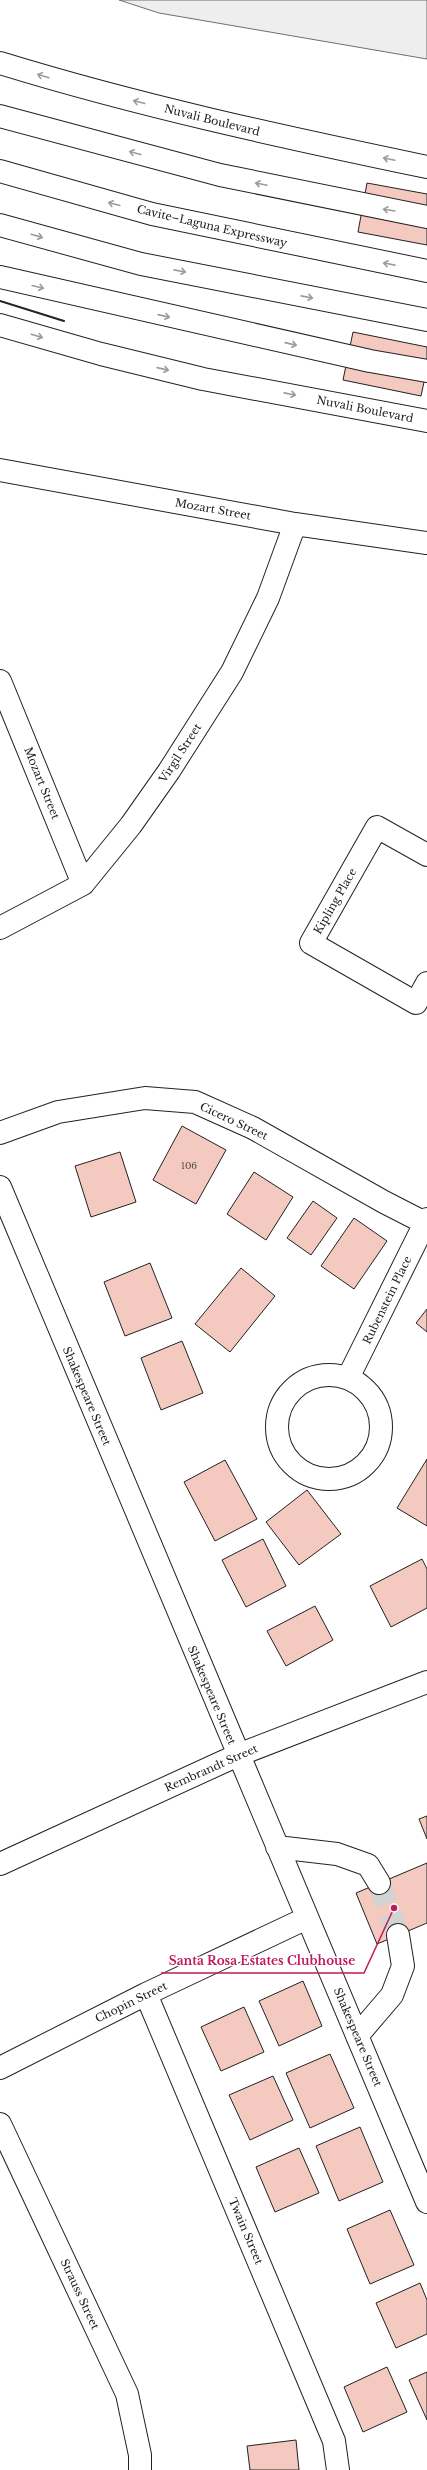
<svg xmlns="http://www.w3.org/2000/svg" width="427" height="2470" font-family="'Libre Baskerville',serif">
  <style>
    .grass { fill: #eee; stroke: #6f6f6f }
    .building { fill: #f3c9c0; stroke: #222 }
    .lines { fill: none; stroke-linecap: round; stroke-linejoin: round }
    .minor-tunnel { stroke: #d3d3d3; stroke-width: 22; stroke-dasharray: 22 11; stroke-linecap: butt }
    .minor-casing { stroke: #222; stroke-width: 24 }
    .major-casing { stroke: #222; stroke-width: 24 }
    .highway-casing { stroke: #222; stroke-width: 24 }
    .minor { stroke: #fff; stroke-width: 22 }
    .major { stroke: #fff; stroke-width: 22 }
    .highway { stroke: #fff; stroke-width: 22 }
    .wall { stroke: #222; stroke-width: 2 }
    .oneway { stroke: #9c9c9c }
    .labels { text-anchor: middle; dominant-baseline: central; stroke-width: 3; stroke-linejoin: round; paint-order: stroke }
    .number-label { font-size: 9px; fill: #564c4a }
    .street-label { font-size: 11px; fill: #222; stroke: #fff }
    .leader { fill: none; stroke: #c2185b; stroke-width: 1.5 }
    .callout-dot { fill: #c2185b; stroke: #fff; stroke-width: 1.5 }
    .callout-label { font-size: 12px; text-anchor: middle; font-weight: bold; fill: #c2185b; stroke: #fff; stroke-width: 3; stroke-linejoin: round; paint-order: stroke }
  </style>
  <rect width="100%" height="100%" fill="#fff"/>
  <path class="grass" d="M119,0H427V59L159,13Z"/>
  <path class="building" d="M367,183L427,194V245L358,232Z
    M353,332L427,347V368L421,396L343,380Z
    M182,1126L226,1150L196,1204L153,1180Z
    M120,1152L136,1202L91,1217L75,1166Z
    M254,1172L293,1197L266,1240L227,1214Z
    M313,1201L337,1218L311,1255L287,1238Z
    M354,1218L387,1241L354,1289L321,1266Z
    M150,1263L172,1318L125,1336L104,1282Z
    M241,1268L275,1296L230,1352L195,1324Z
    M427,1309V1332L416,1323Z
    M182,1341L203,1393L161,1410L141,1358Z
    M427,1459V1526L397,1508Z
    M225,1460L257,1519L215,1541L184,1482Z
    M307,1490L341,1534L299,1565L266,1522Z
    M263,1539L286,1586L246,1607L222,1560Z
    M422,1559L427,1569V1608L391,1627L370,1586Z
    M315,1606L333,1640L286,1666L267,1631Z
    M427,1816V1839L419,1819Z
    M427,1863V1923L377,1944L356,1893Z
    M303,1981L322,2026L279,2046L259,2001Z
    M244,2007L264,2052L221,2071L201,2027Z
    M330,2054L354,2108L310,2128L286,2073Z
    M273,2076L293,2120L250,2140L229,2095Z
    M360,2127L383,2182L339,2201L316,2146Z
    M299,2148L319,2193L275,2212L256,2167Z
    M390,2210L414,2265L370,2284L347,2229Z
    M420,2283L427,2300V2334L396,2348L376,2303Z
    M387,2367L407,2412L363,2432L344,2387Z
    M427,2372V2420L409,2380Z
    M296,2440L299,2470H250L247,2446Z"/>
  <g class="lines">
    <path class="minor-tunnel" d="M379,1883L398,1935"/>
    <g class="minor-casing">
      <path id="minor" d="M0,470L295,524L427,543
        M0,681L83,884
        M427,855L377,827L311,943L416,1003L427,983
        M0,928L83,884L131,825L169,771L232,672L268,598L295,524
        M0,1133L58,1112L145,1098L195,1102L253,1128L384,1202L427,1224
        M0,1187L427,2202
        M277 1427a52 52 0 1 1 104 0a52 52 0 1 1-104 0Z
        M348,1378L427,1219
        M277,1847L337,1854L368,1865L379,1883
        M0,1864L238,1755L427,1682
        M146,1994L334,2441L338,2470
        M357,2036L392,1995L403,1966L398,1935
        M0,2068L146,1994L307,1918
        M0,2124L127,2394L140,2455V2470"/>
    </g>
    <g class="major-casing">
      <path id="major" d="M0,63C140,106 283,137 427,167
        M0,325L101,354L203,379L427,421"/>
    </g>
    <g class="highway-casing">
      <path id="highway" d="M0,116L220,175L427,217
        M0,171L152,214L427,271
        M0,225L141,264L427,320
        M0,277L370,361L427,371"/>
    </g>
    <use href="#minor" class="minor"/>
    <use href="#major" class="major"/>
    <use href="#highway" class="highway"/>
    <path class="wall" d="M0,301L64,321"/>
  </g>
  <defs><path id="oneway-shaft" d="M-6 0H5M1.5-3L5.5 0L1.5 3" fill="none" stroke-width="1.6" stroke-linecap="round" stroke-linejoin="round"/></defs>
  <g class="oneway">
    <use href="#oneway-shaft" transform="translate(43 76) rotate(-163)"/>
    <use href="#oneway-shaft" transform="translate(139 102) rotate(-166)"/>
    <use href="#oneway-shaft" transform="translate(135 153) rotate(-165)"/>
    <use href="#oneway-shaft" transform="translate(389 159) rotate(-168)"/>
    <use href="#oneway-shaft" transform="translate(261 184) rotate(-168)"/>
    <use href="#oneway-shaft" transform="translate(114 204) rotate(-165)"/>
    <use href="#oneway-shaft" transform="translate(389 210) rotate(-171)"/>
    <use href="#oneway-shaft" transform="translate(37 236) rotate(16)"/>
    <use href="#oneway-shaft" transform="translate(389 264) rotate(-169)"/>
    <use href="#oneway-shaft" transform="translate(180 271) rotate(11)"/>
    <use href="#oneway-shaft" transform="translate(38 287) rotate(14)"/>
    <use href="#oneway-shaft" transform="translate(307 297) rotate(11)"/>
    <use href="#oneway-shaft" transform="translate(164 316) rotate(13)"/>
    <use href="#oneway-shaft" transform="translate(37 336) rotate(16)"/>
    <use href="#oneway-shaft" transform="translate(291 344) rotate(13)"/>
    <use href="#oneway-shaft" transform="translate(163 369) rotate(13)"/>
    <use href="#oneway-shaft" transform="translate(290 394) rotate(11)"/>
  </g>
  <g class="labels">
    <g class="number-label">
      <text x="189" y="1165">106</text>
    </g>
    <g class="street-label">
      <text transform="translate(212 120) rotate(14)">Nuvali Boulevard</text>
      <text transform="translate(212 226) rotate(13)">Cavite–Laguna Expressway</text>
      <text transform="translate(365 409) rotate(11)">Nuvali Boulevard</text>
      <text transform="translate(213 509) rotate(10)">Mozart Street</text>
      <text transform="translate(180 753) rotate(-57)">Virgil Street</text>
      <text transform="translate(42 783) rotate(68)">Mozart Street</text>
      <text transform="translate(335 901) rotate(-60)">Kipling Place</text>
      <text transform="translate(234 1121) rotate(25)">Cicero Street</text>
      <text transform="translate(387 1300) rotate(-64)">Rubenstein Place</text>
      <text transform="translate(87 1396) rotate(67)">Shakespeare Street</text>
      <text transform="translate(212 1695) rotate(67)">Shakespeare Street</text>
      <text transform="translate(211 1768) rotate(-24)">Rembrandt Street</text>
      <text transform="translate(131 2002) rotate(-26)">Chopin Street</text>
      <text transform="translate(358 2037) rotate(67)">Shakespeare Street</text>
      <text transform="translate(246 2231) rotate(67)">Twain Street</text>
      <text transform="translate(80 2294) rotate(65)">Strauss Street</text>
    </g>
  </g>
  <path class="leader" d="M394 1908L364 1973H161"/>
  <circle class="callout-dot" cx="394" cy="1908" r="4"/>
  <g class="callout-label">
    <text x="262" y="1965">Santa Rosa Estates Clubhouse</text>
  </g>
</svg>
